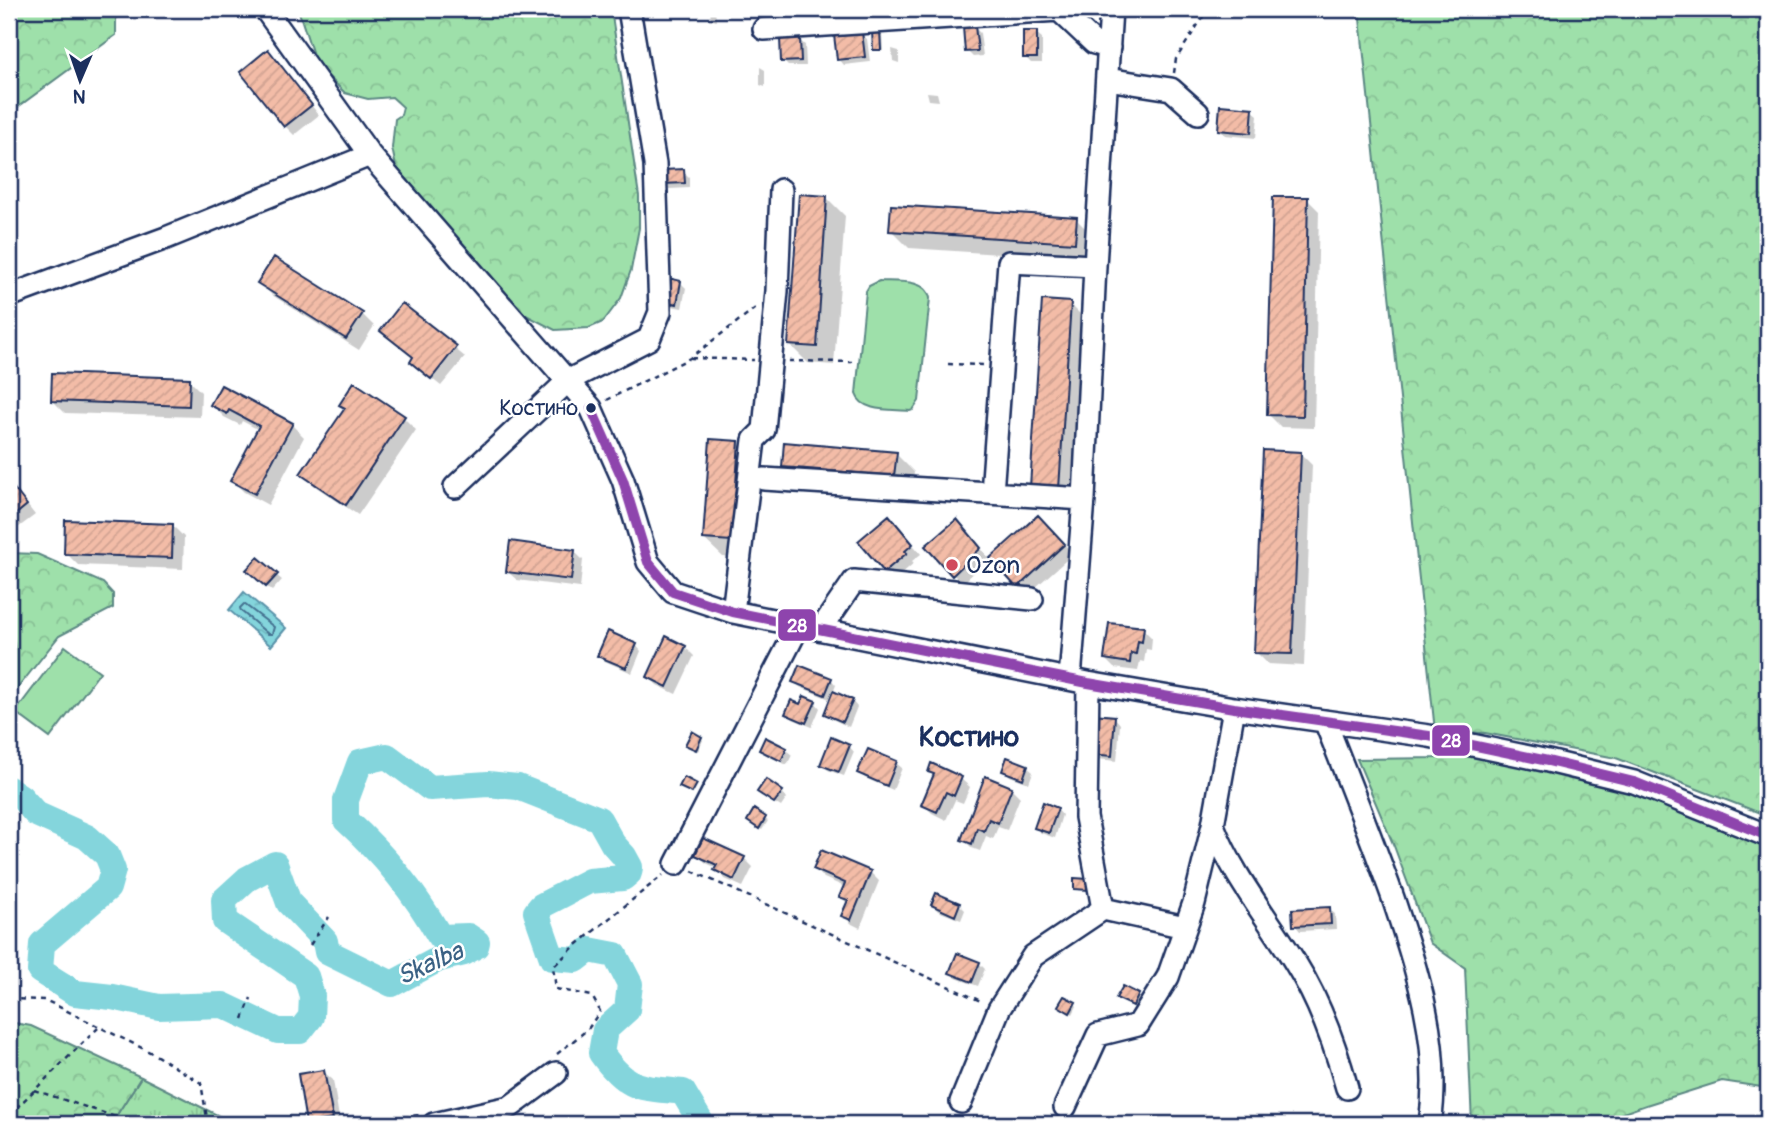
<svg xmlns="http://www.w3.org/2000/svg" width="1777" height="1133" font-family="Pangolin,sans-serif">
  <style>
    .grass { fill: url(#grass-tufts); stroke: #5c8884; stroke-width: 2 }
    .forest { fill: url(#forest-crowns); stroke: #5c8884; stroke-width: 2 }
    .garden { fill: #9ee0aa; stroke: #5c8884; stroke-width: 2 }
    .water { fill: url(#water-ripples); stroke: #5a93aa; stroke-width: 2 }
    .shadow { fill: #0003 }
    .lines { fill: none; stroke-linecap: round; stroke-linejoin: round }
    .shore { stroke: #457190; stroke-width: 2 }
    .river { stroke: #84d5dc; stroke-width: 26 }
    .building { fill: url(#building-hatch); stroke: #1b2f5e; stroke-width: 2 }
    .minor-casing { stroke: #1b2f5e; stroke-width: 26 }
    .path { stroke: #1b2f5e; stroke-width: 2.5; stroke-dasharray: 5 5; stroke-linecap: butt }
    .minor { stroke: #fff; stroke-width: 21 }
    .bus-1-casing { stroke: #fff; stroke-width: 16 }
    .bus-1 { stroke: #8e44ad; stroke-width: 10 }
    .bus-dot { fill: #1b2f5e; stroke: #fff; stroke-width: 2.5 }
    .poi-dot { fill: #d1495b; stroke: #fff; stroke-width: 2.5 }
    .labels { text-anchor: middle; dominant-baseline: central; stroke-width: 5; stroke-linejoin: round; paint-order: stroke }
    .bus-label { font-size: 22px; fill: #1b2f5e; stroke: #fff; text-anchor: end }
    .poi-label { font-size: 24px; fill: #1b2f5e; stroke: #fff; text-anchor: start }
    .water-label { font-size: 26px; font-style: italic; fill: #3a6184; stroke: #fff }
    .quarter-label { font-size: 28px; font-weight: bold; fill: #1b2f5e; stroke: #fff }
    .line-badge { stroke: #fff; stroke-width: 2.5 }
    .badge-label { font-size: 19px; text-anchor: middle; font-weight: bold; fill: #fff }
  </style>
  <defs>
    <pattern id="grass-tufts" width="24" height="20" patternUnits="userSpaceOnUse" patternTransform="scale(1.75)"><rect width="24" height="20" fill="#9ee0aa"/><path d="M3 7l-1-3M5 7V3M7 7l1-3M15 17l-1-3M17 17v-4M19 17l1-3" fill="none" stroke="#88c095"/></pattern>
    <pattern id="forest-crowns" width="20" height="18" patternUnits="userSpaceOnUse" patternTransform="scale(1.75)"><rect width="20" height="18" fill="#9ee0aa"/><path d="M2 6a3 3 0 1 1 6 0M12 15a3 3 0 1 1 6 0" fill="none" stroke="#88c095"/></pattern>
    <pattern id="water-ripples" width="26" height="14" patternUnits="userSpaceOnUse" patternTransform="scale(1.75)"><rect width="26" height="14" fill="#84d5dc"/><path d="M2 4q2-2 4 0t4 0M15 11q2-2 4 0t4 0" fill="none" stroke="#71b7bf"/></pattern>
    <pattern id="building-hatch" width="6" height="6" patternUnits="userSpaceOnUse" patternTransform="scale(1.75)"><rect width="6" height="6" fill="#f3bca7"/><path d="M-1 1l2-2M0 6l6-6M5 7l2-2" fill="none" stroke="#d0a292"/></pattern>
  </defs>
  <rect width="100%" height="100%" fill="#fff"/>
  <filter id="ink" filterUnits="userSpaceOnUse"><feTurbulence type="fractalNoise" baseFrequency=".0143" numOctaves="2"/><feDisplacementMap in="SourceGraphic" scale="14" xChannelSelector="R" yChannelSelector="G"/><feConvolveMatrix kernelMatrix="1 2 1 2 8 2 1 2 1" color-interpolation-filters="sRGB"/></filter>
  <g filter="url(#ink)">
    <path class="grass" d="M141,1077L235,1124H111Z"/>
    <path class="forest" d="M9,9H116V35L11,112L9,111Z
      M298,9H611L639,196V228L631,270L621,298L603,322L589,328L555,330L522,313L396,167L392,148L395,119L401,115L403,107L392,97L368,99L345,93L316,64Z
      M1359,9H1768V816L1616,758L1485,733L1435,731Z
      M9,553L37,554L103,583L113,594V608L59,636L9,699V660L15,647L9,617Z
      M1486,754L1631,788L1768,844V1088L1722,1081L1646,1105L1592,1124H1472L1465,968L1430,943L1394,846L1357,759L1441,758Z
      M9,1022L31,1026L141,1077L111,1124H9Z"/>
    <path class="garden" d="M879,281C895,282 926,278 930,298L919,401L913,410L910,411C893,409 862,413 856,394L866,291L869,286Z
      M65,646L100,672L50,738L15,712Z"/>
    <path class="water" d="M244,592L286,628L271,646L229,610Z"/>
    <path class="shadow" d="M710,9H715L716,21L711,19Z
      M975,28L980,33L983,56L973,57L967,51Z
      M880,32L882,34L883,51H877L875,49Z
      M861,33L867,39L870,62L844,65L839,59Z
      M1036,33L1042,38V63H1031L1025,57Z
      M799,40L805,45L806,66H788L783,61Z
      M892,49L899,51V63L893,61Z
      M276,61L319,115L294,135L285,126Z
      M760,67L765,70V87L760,85Z
      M927,92L937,93L939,101L929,100Z
      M1252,110L1258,115L1256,138L1225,135L1220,130Z
      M683,171L689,177V188L669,189L664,183Z
      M826,197L845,216L834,365L808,363L790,345Z
      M1307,199L1319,211L1314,428L1281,427L1269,415Z
      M1076,219L1094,237L1092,260L909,248L891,230Z
      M680,282L686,288L682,308L671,306L665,301Z
      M260,283L362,314L374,326L359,350L272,295Z
      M1070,304L1088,322L1077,506L1050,504Z
      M403,306L465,357L441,386L421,370L415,358Z
      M189,380L201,392L200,417L65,413L53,401Z
      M355,385L404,418L416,430L358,515L315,486L303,474L346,409L341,404Z
      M221,387L292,425L304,437L268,505L244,492L232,480L259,430L242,421L240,425L224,417L212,405Z
      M738,443L756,461L749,559L723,557L704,539Z
      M1300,453L1312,465L1304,666L1268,664L1256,652Z
      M896,454L914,472L912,493L802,484L783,466Z
      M9,482L35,515L11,533L9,531Z
      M172,525L184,537L183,569L78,565L66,553Z
      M897,526L921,554L912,561L914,563L894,580L861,541Z
      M1047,526L1073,554L1027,595L1018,587Z
      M965,530L989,558L962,584L928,546Z
      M574,551L583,560L580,588L517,580L508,572Z
      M276,575L282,580L272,591L254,576Z
      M1143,629L1152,638L1151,650L1146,649L1144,662L1140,661L1138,671L1114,668L1105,659Z
      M636,645L641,651L632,673L605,661L599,655Z
      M685,647L694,656L676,694L657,685L649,677Z
      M831,679L836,685L833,693L852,701L857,707L849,727L832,719L826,714L832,700L800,687L794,682Z
      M815,702L820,708L812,727L793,719L787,713Z
      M1115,718L1120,724L1117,761L1097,759L1092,754Z
      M701,738L703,740L698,751L690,747Z
      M849,746L854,752L844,776L828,770L823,764Z
      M761,749L786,750L792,755L787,765L766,755Z
      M896,763L902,768L893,790L865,778L860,773Z
      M1027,767L1033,772L1029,783L1010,776L1004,770Z
      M930,771L961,779L970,787L963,803L955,800L946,820L932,813L923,804L935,777Z
      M1011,788L1020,797L1007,830L998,827L993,839L986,836L980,851L972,848L963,839Z
      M782,792L787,798L781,807L765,797Z
      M1057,809L1062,815L1055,838L1041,833L1036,828Z
      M755,812L768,821L762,830L751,823Z
      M697,854L744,858L753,867L743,887L725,879L717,868L706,863Z
      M815,869L870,872L879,881L860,928L852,924L843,916L848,904L841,897L845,887L824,878Z
      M959,904L965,910L961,920L938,911L933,905Z
      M1329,909L1335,914L1336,929L1300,931L1295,925Z
      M979,963L985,969L978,986L956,978L951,972Z
      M1138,996L1143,1001L1138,1010L1118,998Z
      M1075,1004L1077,1006L1073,1014L1063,1008Z
      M324,1072L333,1080L340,1124H310L308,1122Z"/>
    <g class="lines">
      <path class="shore" d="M244,604L274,627L272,634H268L241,611L240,608Z"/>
      <path class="river" d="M9,789L21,797L36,814L87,837L107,855L113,870L108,888L42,944L40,971L75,993L112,997L159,1007L223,1005L278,1031H300L311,1017L312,996L306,976L225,921L224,900L247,879L275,864L289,903L325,941L327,952L392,984L439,959L464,953L476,946L477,942L468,936L440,937C414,891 385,856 346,820V800L360,762L387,756L430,788L488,784L518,787L599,819L613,844L624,856L630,867L629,873L623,878L589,881L541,906L536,912L552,958L576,960L589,950L615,955L630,984L627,1010L605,1030L601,1053C628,1091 640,1087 683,1092L702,1124"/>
    </g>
    <path class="building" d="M975,26L978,51L965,52L963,27Z
      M880,30L881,50H873L872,31Z
      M1023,31H1037V58H1023Z
      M862,32L865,57L837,60L834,35Z
      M780,38H800L801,61L781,62Z
      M268,49L312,105L284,127L240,72Z
      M1220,105L1253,108L1251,133L1218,130Z
      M684,169L685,183L662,184V170Z
      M799,194L827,196L817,347L788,345Z
      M1273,197H1308L1303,416L1267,415Z
      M891,205L1077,217L1075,243L889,231Z
      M274,257L363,313L346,339L257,283Z
      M668,278L681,281L677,304L663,301Z
      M1042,300L1071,302L1059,489L1030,487Z
      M402,303L457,346L431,379L410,362L413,357L380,331Z
      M52,373L190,378L189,406L51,401Z
      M354,382L405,416L346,505L300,474L345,408L339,405Z
      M221,385L293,423L255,494L230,481L259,426L229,410L227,414L210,405Z
      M710,439L739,441L732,541L703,539Z
      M784,442L897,452L894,476L782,467Z
      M1263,450L1301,452L1292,654L1254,653Z
      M9,482L27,505L9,520Z
      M889,515L913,544L905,551L907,553L884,572L858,541Z
      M1038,515L1065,544L1017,588L990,558Z
      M957,519L981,548L952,576L925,546Z
      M65,520L173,524L172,558L64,554Z
      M510,541L575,550L571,580L506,572Z
      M258,557L278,574L266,587L246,570Z
      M1109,623L1144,627L1142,642L1138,641L1136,654L1131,653L1130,663L1104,659Z
      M608,631L637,644L626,668L597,656Z
      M666,636L686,646L667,687L647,677Z
      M799,665L832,678L825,695L792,682Z
      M833,691L853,700L843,722L824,714Z
      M804,696L816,701L806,723L785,714L791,700L800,704Z
      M1093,714L1115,716L1112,756L1090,754Z
      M692,731L702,737L696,750L685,745Z
      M765,737L787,748L781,761L759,750Z
      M831,737L850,745L839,772L820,765Z
      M868,749L897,761L887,786L857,773Z
      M1007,757L1028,765L1023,779L1002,771Z
      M931,763L962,777L954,796L946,792L937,812L921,805L934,774L928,772Z
      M985,776L1012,787L998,823L989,819L984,831L977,828L972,844L961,840Z
      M684,777L697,784L692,793L679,787Z
      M766,779L783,791L774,803L757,792Z
      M1043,802L1058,808L1049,833L1034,828Z
      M754,809L766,817L759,829L747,821Z
      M703,838L745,857L734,880L714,870L717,865L695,855Z
      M821,850L871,871L851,920L841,916L848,900L839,897L845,883L813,869Z
      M1074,878L1088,879V890L1074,889Z
      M936,893L960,903L955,916L931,905Z
      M1330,907L1331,924L1293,926L1292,909Z
      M957,953L980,962L972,982L949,973Z
      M1123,986L1139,994L1133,1006L1116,998Z
      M1064,996L1076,1002L1070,1013L1058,1006Z
      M324,1070L333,1119L306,1123L298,1074Z"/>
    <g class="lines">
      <g class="minor-casing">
        <path id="minor" d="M265,9L370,155
          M764,29L1059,10L1094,43L1109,47
          M1107,79L1171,89L1198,113
          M9,296L166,238L370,155L591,408L623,480L648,562L673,592L733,612L1088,683L1234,708L1429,736L1548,761L1634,782L1768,836
          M764,479L1084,499
          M455,487L569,380L649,339L660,312L655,164L629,9
          M992,493L1009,262L1095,266
          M733,612L754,440L764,430L777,291L781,190
          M821,629L854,581L1032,599
          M1070,679L1084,499L1095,266L1111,9
          M1325,721C1348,779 1371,837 1392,895C1417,970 1442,1044 1430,1124
          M1213,825C1232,875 1268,918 1296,964C1320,1002 1335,1045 1347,1088
          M676,864L799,625
          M1103,909L1185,927
          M961,1102L999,1009L1033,956L1103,909L1086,817L1088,683
          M1065,1107L1098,1035L1138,1025L1168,977L1194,903L1213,825L1234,708
          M434,1124L510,1107L556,1073"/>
      </g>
      <path class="path" d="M9,16L15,9
        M1174,73L1176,59L1208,9
        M691,358L754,360
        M789,361L852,362
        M948,364L984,365
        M607,400L690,358L758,306
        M692,871L983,1002
        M310,945L329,917
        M9,999L45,1000L152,1053L201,1083L208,1124
        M243,1019L251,998
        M557,1054L588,1029L600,1011L592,996L556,989L553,967L574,947L663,875
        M34,1090L137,1124
        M9,1115L98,1028
        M344,1124L420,1115"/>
      <use href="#minor" class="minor"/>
      <g class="bus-1-casing">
        <path id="bus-1" d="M591,408L623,480L648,562L673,592L733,612L1088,683L1234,708L1429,736L1548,761L1634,782L1768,836"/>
      </g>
      <use href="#bus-1" class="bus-1"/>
    </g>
  </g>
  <circle class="bus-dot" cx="591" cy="408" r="6"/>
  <circle class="poi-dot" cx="952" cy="565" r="7"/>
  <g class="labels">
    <g class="bus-label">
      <text x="578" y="408">Костино</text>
    </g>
    <g class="poi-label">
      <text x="966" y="565">Ozon</text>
    </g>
    <g class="water-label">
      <text transform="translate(430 964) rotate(-24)">Skalba</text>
    </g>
    <g class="quarter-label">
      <text x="969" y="737">Костино</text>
    </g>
  </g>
  <g class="line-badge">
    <rect x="777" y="608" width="40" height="34" rx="7" fill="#8e44ad"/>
    <rect x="1431" y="724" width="40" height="33" rx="7" fill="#8e44ad"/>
  </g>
  <g class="badge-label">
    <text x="797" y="632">28</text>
    <text x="1451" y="747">28</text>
  </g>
  <rect width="1777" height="1133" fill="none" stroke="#fff" stroke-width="35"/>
  <rect x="18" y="18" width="1742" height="1098" fill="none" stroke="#1b2f5e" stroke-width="2.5" filter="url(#ink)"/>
  <g transform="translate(80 80) rotate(182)" stroke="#ffffff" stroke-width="5" paint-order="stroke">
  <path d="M0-5L12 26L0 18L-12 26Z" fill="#1b2f5e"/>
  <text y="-10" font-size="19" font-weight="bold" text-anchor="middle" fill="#1b2f5e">N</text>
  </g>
</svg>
